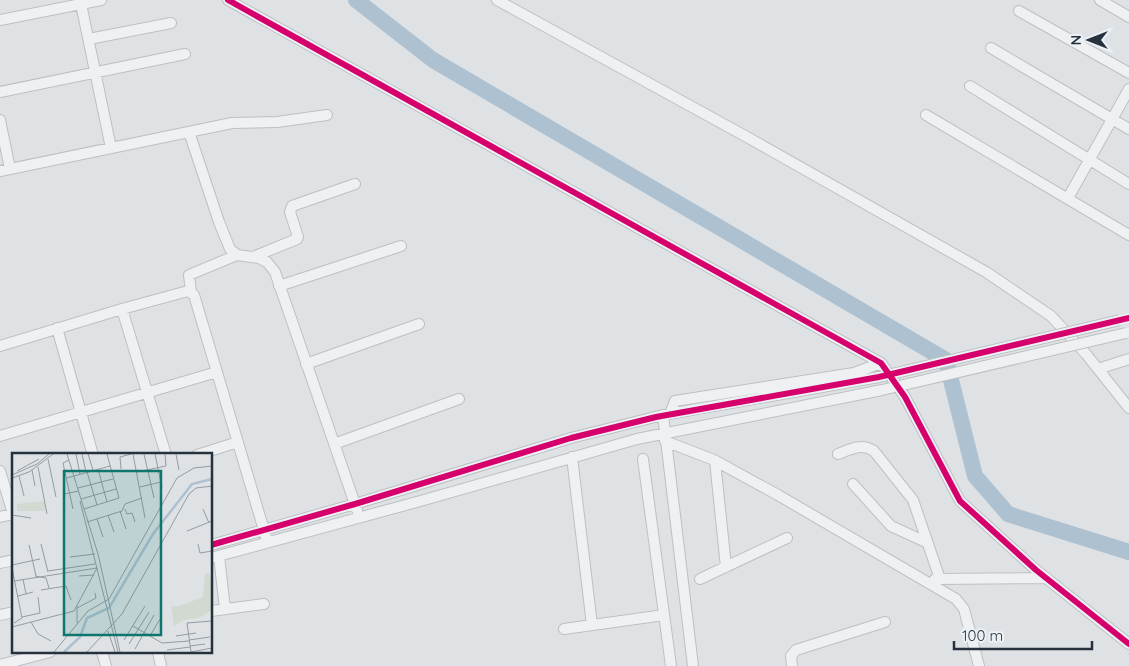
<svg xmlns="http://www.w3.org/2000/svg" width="1129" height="666" font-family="Quicksand,sans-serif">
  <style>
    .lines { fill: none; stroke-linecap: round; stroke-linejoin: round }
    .river { stroke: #adc1d1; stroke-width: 16 }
    .minor-casing { stroke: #bdc0c3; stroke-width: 12 }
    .minor { stroke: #eff0f1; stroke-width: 10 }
    .minor-bridge-casing { stroke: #bdc0c3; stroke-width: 12; stroke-linecap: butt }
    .minor-bridge { stroke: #eff0f1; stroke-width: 10 }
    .cycleway-casing { stroke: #ecf1f5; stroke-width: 9 }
    .cycleway { stroke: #d6006c; stroke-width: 6 }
    .inset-river { fill: none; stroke: #adc1d1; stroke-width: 2.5 }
    .inset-road { fill: none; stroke: #959ba2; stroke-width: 1 }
    .view { fill: #0f766e; fill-opacity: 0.15; stroke: #0f766e; stroke-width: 2.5 }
    .inset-edge { fill: none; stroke: #26313e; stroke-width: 2.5 }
  </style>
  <rect width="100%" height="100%" fill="#dfe2e5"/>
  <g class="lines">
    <path class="river" d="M356,0L433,60L946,360L975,476L1008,514L1129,552"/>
    <g class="minor-casing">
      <path id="minor" d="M228,0L881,363L905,397L960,501L1036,570L1129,644
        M497,0L747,137L986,272L1051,316L1086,354L1129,408
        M1100,0L1129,17
        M81,4L111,148
        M1019,11L1129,73
        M0,20L101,0
        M89,39L171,23
        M991,48L1129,129
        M970,86L1129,184
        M0,92L185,54
        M926,115L1129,235
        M0,120L10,169
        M189,132L219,222L230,249L237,255L259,258L267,262L275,272L357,510
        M0,171L232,123L277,122L327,115
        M1068,198L1129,89
        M253,257L297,239L298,237L290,212L292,206L355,184
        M279,286L401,246
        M191,292L189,275L237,255
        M122,309L166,455
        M57,328L93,455
        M0,346L122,309L188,291L194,295L266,537
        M306,364L419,324
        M1098,369L1129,359
        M670,414L675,401L854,373L881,363
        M663,415L693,666
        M0,436L217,372
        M665,441L714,460L778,495L956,599L964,609L979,666
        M334,444L459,399
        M838,454C851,449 862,443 874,451L913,500L940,579
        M197,455L238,442
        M572,457L592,625
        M643,459L671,666
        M715,461L726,567
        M0,471L14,517
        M853,484L891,526L928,543
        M0,517L13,514
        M211,545L355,504L571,438L663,415L879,377
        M219,556L225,609
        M211,558L424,500L637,439L882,390
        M0,563L14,560
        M700,579L787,538
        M935,579L1047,578
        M211,611L264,604
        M0,615L14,612
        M564,629L664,615
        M102,652L106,666
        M158,652L161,666
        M0,665L50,652
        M792,666L791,656L796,650L885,622"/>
    </g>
    <use href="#minor" class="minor"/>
    <g class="minor-bridge-casing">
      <path id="minor-bridge" d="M879,377L1120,320
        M882,390L1126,333"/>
    </g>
    <use href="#minor-bridge" class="minor-bridge"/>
    <g class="cycleway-casing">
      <path id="cycleway" d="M228,0L881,363L905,397L960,501L1036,570L1129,644
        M211,545L355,504L571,438L656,417L879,377L1129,318"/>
    </g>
    <use href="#cycleway" class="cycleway"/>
  </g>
  <g transform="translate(12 453)">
    <rect width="200" height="200" fill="#dfe2e5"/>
    <path d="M33,48V58H5V51ZM193,120L198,121L200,157L187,165L172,167L162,173L159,153H167L191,144Z" fill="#d1d9d0"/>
    <path class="inset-river" d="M52,199L68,184L75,165L97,155L141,81L180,31L200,26"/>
    <path class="inset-road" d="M55,1L86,101L108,199M64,1L68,21M70,1L74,19M76,1L81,17M121,1L133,65M132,1L142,45M143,1L150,35M164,1L167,17M36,6L44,44M57,7L51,10L61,56M26,14L35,61M86,16L95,49M109,16L108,4L119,1M20,17L23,33M5,18L27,6M75,19L85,52M125,19L154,13L153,1M0,22L25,11L37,1M7,23L12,43M0,25L17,19L41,1M55,25L98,13M128,34L149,29M66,35L101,26M52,41L67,38M69,46L104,36M68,48L106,199M72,56L107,45L95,1M113,56L115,61L120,60L123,69M191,56L197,70M108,58L114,76M0,62L19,65M96,62L102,79M85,66L91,84M75,69L110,58L113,51L130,45M175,78L200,68M29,91L36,119M186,91L188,100L200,98M17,92L24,123M58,104L83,101M0,112L28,106M0,115L10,165L2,170M36,118L83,111M23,123L34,125L37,135M67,123L82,122M11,126L14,141M2,128L85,115M29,137L54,133L59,147M6,143L21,139M65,153V170M65,155L84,145L83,140M10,164L28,160L26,144M19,169L26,181L39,188M121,173L150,190L177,188M0,174L62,158L85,115M96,178L103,199M138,183L148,166M164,183L184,180M112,187L133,153M177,187L198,184M117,191L137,159M178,193L193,191M123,196L142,162M155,197L178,194M42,199L76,158L97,146L165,25L182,15L200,13M75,199L110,161L177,41L184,35L200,33M179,199L175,170L200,168M179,199L200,195"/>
    <path class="view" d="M52,18H149V182H52Z"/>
    <rect width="200" height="200" class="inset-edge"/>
  </g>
  <g transform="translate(1089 40) rotate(270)" stroke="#ecf1f5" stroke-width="4" paint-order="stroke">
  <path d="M0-4L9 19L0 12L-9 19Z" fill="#26313e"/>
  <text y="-8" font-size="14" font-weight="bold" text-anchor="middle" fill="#26313e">N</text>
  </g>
  <path d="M954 641v8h138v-8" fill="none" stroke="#26313e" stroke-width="2.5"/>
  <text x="962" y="641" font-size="15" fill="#26313e" stroke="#ecf1f5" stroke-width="4" paint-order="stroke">100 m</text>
</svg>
